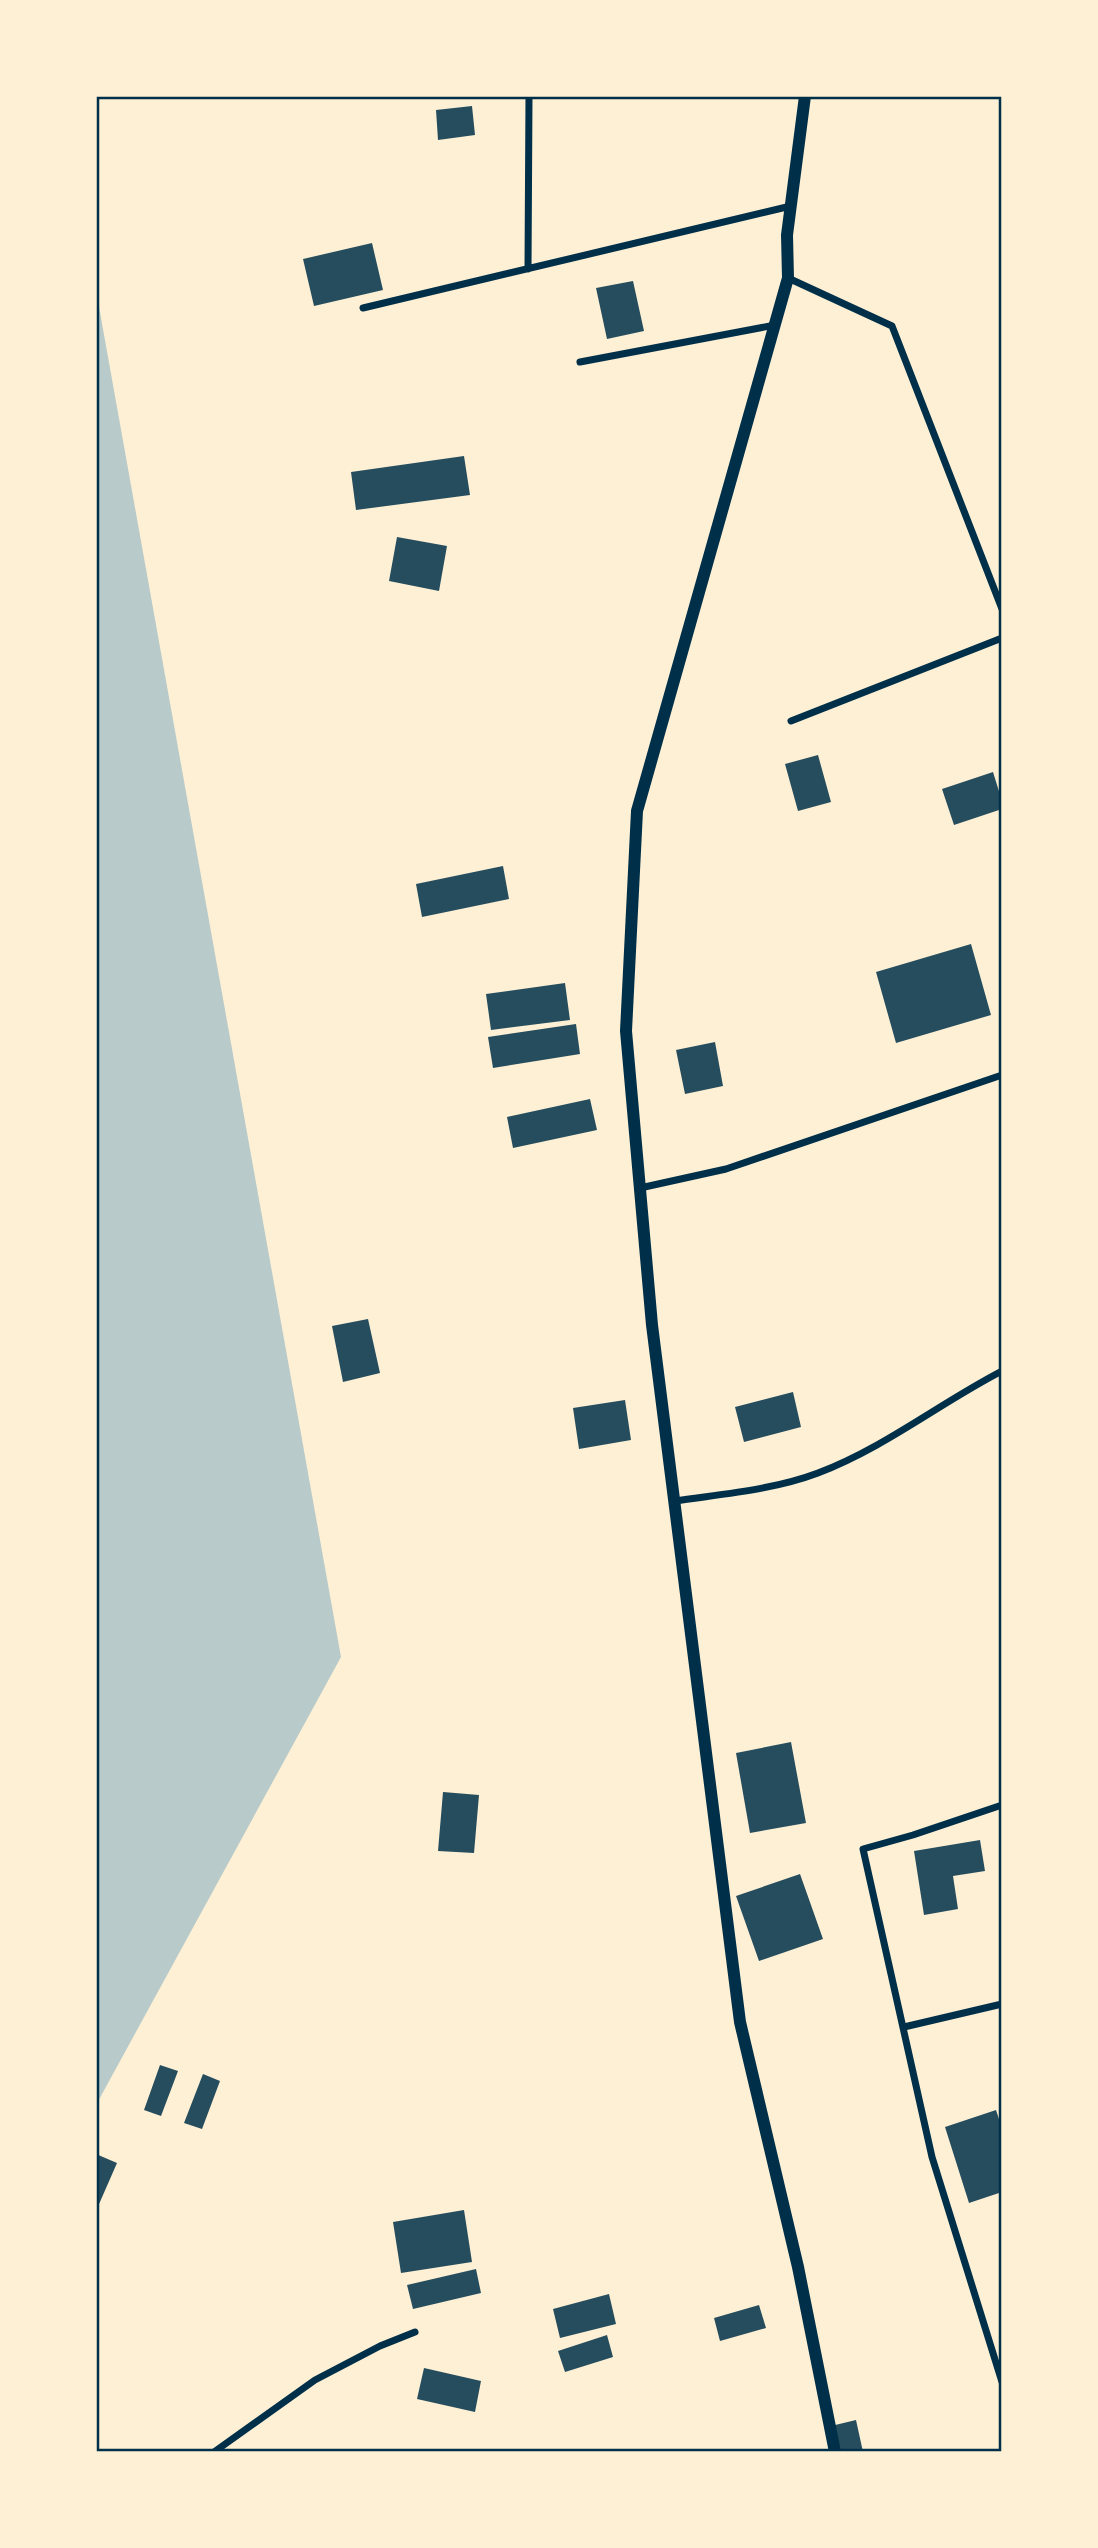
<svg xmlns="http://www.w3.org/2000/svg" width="1098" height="2548" font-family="Mulish,sans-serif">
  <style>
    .green { fill: #b9caca }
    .building { fill: #264d5e }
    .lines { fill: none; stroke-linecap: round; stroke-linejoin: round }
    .minor { stroke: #003049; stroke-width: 7 }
    .tertiary { stroke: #003049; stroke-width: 12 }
    .neatline { fill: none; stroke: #003049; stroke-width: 2.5 }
  </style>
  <rect width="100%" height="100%" fill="#fdf0d5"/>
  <path class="green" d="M96,290L341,1657L96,2105Z"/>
  <path class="building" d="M472,106L475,135L438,140L436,110Z
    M372,243L383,290L314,306L303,259Z
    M633,281L644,331L607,339L596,288Z
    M464,456L470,495L356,510L351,472Z
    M397,537L447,546L439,591L389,581Z
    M818,755L831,802L798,811L785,764Z
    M993,772L1002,801V809L954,825L942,789Z
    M503,866L509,899L422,917L416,884Z
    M971,944L991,1015L896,1043L876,972Z
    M565,983L570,1020L491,1030L486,994Z
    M576,1024L580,1054L493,1068L488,1037Z
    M715,1042L723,1086L685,1094L676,1050Z
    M590,1099L597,1130L513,1148L507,1117Z
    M368,1319L380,1373L343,1382L332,1326Z
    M793,1392L801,1427L744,1442L735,1407Z
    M625,1400L631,1440L579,1449L573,1408Z
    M791,1742L806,1823L750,1833L736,1753Z
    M443,1792L479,1795L474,1853L438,1851Z
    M980,1840L985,1871L953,1876L958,1909L924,1915L914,1851Z
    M800,1874L823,1939L759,1961L736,1896Z
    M160,2065L178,2071L161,2116L144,2110Z
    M203,2074L220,2081L202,2129L184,2123Z
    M996,2110L1002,2128V2192L969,2203L945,2127Z
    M96,2154L117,2163L96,2211Z
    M464,2210L472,2262L401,2273L393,2222Z
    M476,2269L481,2293L413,2309L407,2285Z
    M609,2294L616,2324L560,2338L553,2309Z
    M759,2305L766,2328L720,2341L714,2318Z
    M607,2335L613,2357L565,2372L558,2351Z
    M424,2368L481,2381L475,2412L417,2399Z
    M856,2420L863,2452H836L831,2426Z"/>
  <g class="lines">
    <path class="minor" d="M528,269L529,96
      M788,278L892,326L1002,609
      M363,308L791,206
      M580,362L775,325
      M791,721L1002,638
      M640,1188L726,1169L1002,1075
      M675,1501C722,1494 773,1490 818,1473C884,1448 940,1403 1002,1371
      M1002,1805L913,1835L863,1849L932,2157L1002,2382
      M904,2027L1002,2004
      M214,2452L315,2380L380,2346L415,2332"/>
    <path class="tertiary" d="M805,96L787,235L788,278L637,811L626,1031L652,1325L740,2022L798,2267L835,2452"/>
  </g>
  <rect width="1098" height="2548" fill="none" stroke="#fdf0d5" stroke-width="196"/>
  <rect x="98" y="98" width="902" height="2352" class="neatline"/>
</svg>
